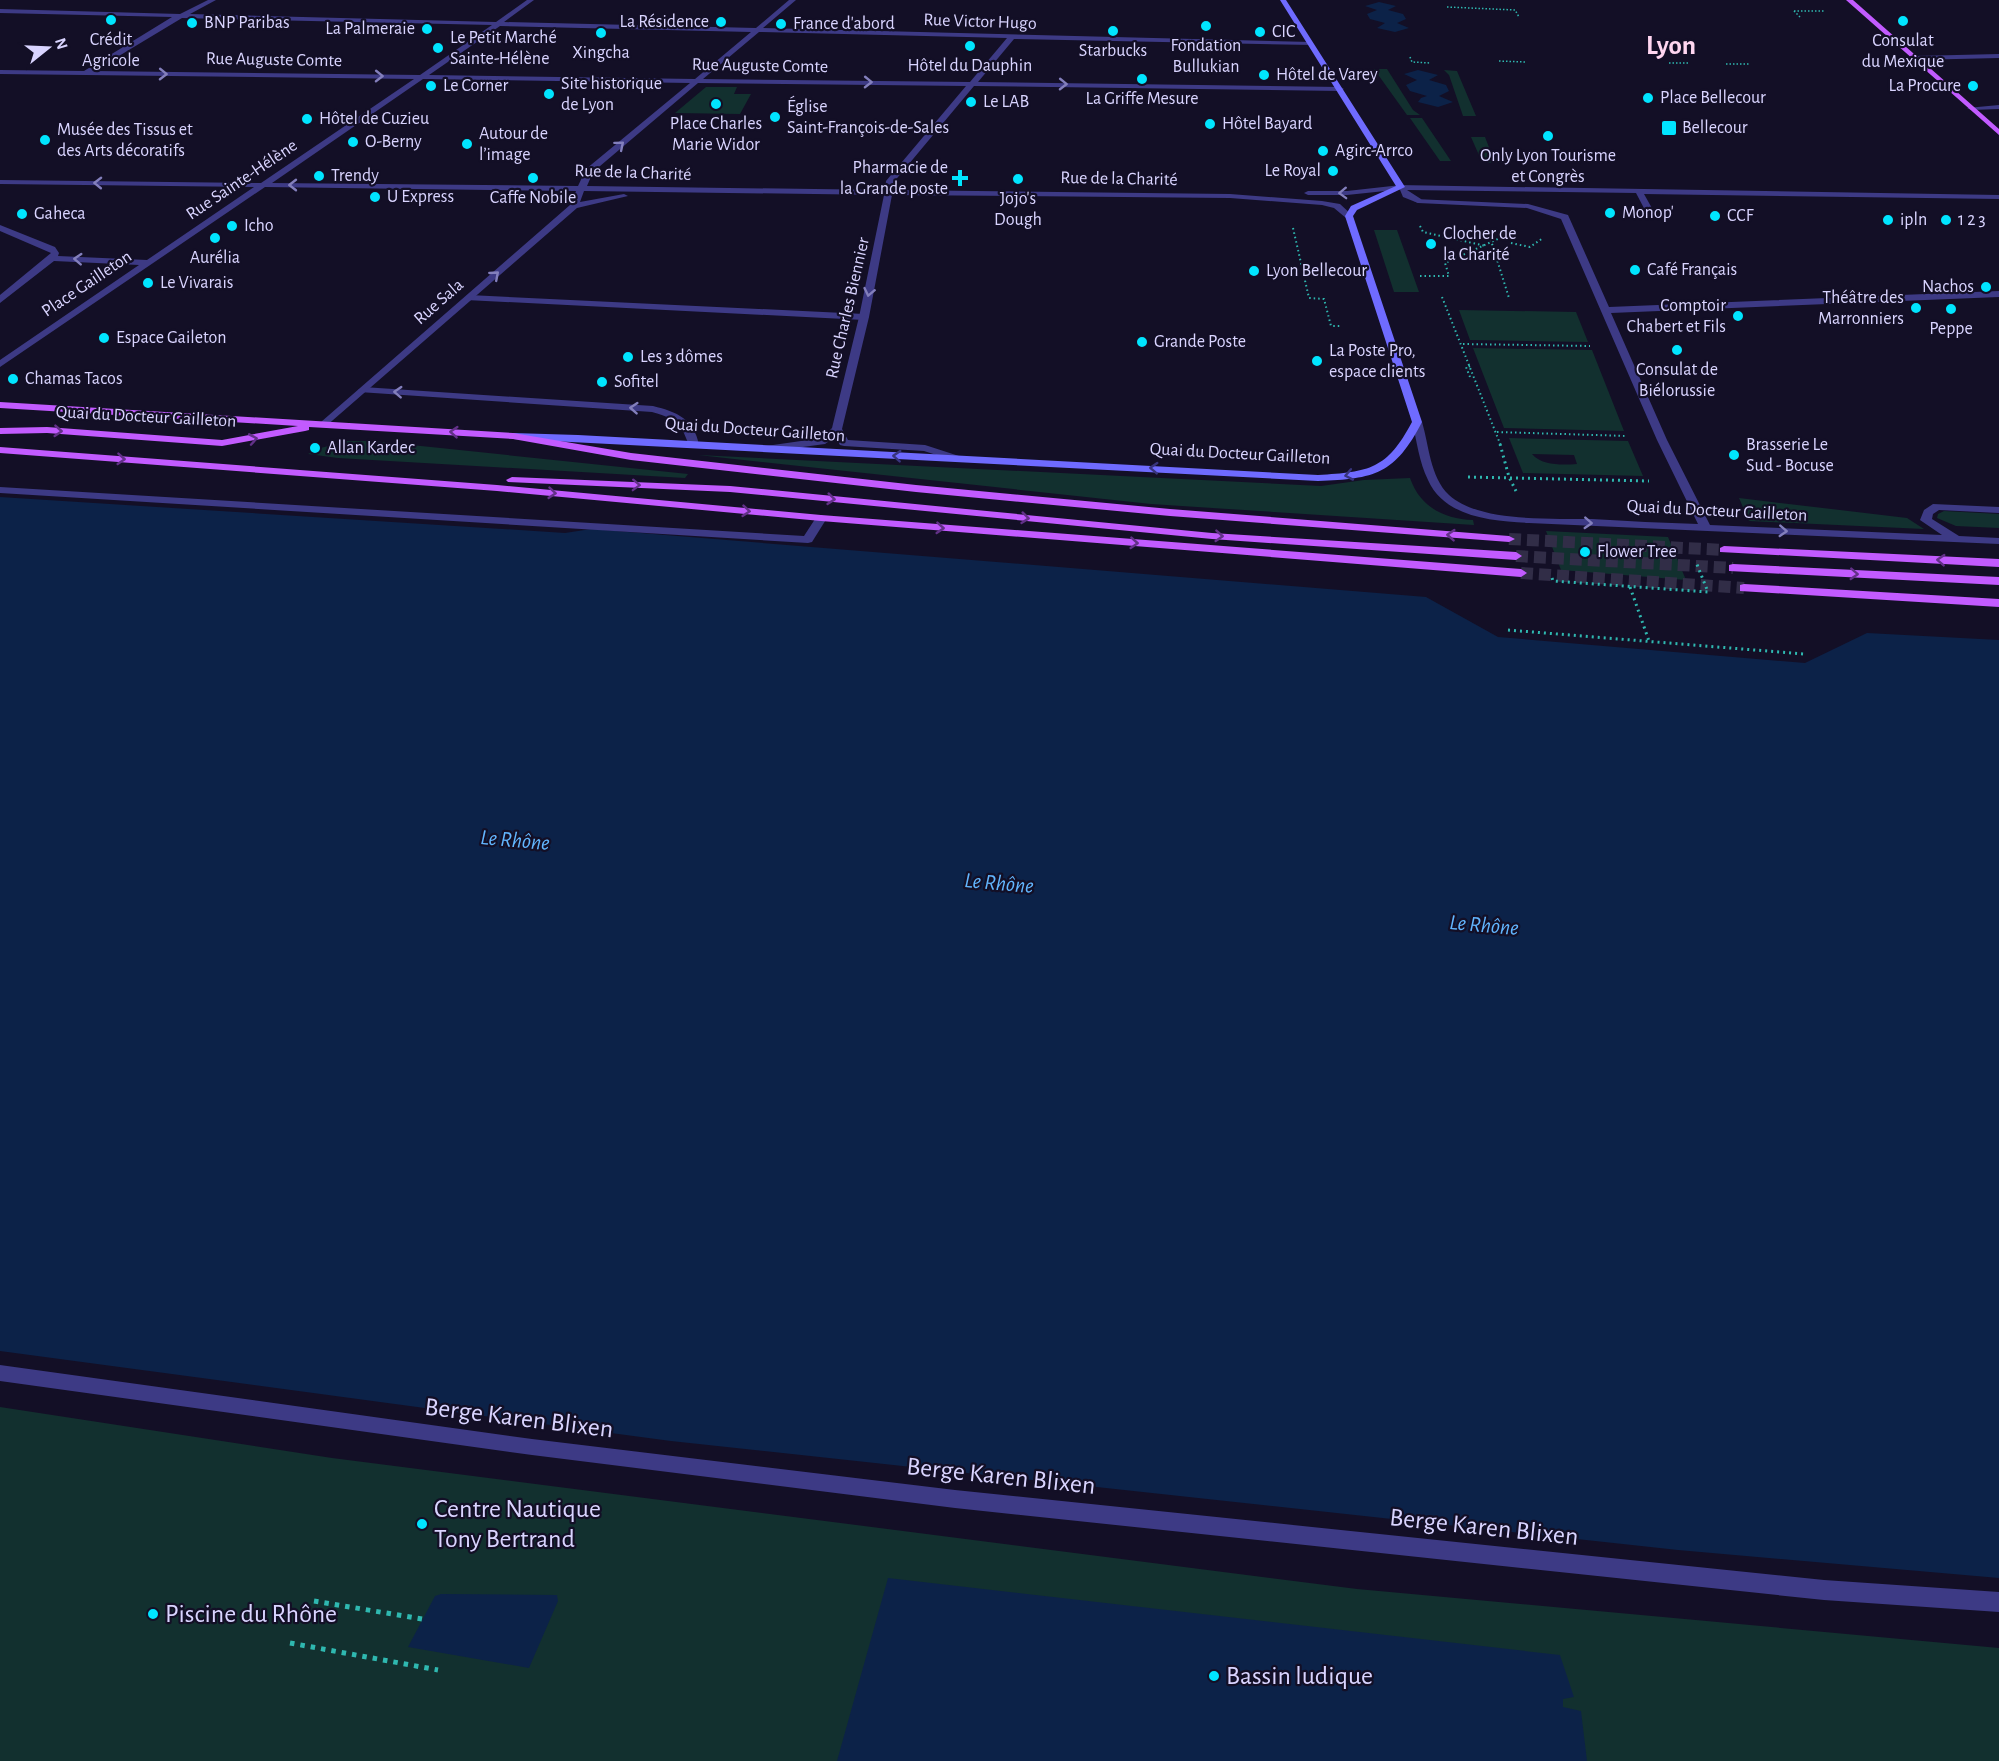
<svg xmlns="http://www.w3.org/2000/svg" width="1999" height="1761" font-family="'Alegreya Sans',sans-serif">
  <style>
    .green { fill: #12302f; fill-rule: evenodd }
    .water { fill: #0c2248 }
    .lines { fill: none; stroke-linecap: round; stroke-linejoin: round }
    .primary-tunnel { stroke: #312d47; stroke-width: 12; stroke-dasharray: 12 6; stroke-linecap: butt }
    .path-far3 { stroke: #2fb8b0; stroke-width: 1.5; stroke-dasharray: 1.5 2; stroke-linecap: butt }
    .path-far2 { stroke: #2fb8b0; stroke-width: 2; stroke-dasharray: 1.5 3; stroke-linecap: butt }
    .path-far1 { stroke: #2fb8b0; stroke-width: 3; stroke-dasharray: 2 4; stroke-linecap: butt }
    .path { stroke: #2fb8b0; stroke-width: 5; stroke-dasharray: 4.5 6; stroke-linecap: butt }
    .lane { fill: #3d3a85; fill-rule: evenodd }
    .street { fill: #3d3a85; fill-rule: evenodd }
    .secondary { fill: #6f6bff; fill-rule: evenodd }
    .primary { fill: #c25bff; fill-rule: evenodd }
    .oneway { stroke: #837fbc }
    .oneway2 { stroke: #623188 }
    .oneway3 { stroke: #38347d }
    .poi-dot { fill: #00e5ff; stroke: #130f26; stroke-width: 2 }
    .labels { text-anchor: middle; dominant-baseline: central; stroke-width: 4.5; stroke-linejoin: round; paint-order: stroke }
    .far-poi-label { font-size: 18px; fill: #d9d4ff; stroke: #130f26; text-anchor: start }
    .far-street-label { font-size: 18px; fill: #d9d4ff; stroke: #130f26 }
    .water-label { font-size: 22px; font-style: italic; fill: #62b6ff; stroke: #130f26 }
    .near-street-label { font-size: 26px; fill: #d9d4ff; stroke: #130f26 }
    .near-poi-label { font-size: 26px; fill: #d9d4ff; stroke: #130f26; text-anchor: start }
    .far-town-label { font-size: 27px; font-weight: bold; fill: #ffd6f0; stroke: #130f26 }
  </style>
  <rect width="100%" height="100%" fill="#130f26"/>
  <path class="green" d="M1374,69H1387L1413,110L1420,115H1407Z
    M1444,70L1457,71L1476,116H1463L1449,75Z
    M706,87H737L734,94H751L740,114L675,113Z
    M1410,118H1422L1451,161H1440Z
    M1471,137H1485L1495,163L1482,162Z
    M1374,230H1397L1419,292H1394Z
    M1459,310L1576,312L1588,342L1470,340Z
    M1473,348L1592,350L1624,431L1504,428Z
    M1509,438L1628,441L1643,476L1523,473ZM1532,454L1574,455L1577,464C1563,465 1542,466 1532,454Z
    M347,441H373L688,474L685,478L338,458L308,454L317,449Z
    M698,455L1321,486L1364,480L1410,478C1420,507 1444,519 1473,520L1474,525L1151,504Z
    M1739,498L1907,518L1924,529L1749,521Z
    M1944,511L1999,514V528L1956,526L1937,518L1938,514Z
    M1546,531L1668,537L1686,580L1561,570Z
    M0,1407L332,1458L1357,1589L1999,1648V1761H0Z"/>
  <path class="water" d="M1379,2L1396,6L1388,10L1403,14L1406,19L1397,23L1409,28L1395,32L1377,28L1385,23L1370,19L1367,14L1377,10L1365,6Z
    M1418,70L1438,75L1429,80L1446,85L1449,91L1439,96L1453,102L1438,107L1418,102L1421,98L1427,96L1410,91L1406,85L1417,80L1404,74Z
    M0,497L565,533L591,529L1426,597L1498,637L1805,663L1867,633L1999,640V1578L1678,1550L671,1441L0,1351Z
    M888,1578L1560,1655L1574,1697L1563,1699V1707L1581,1711L1587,1761H837Z
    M441,1594L557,1595L558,1601L529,1668L408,1647L435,1596Z"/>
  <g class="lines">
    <path class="primary-tunnel" d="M1509,539L1724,550
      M1516,556L1733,568
      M1521,573L1744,588"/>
    <path class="path-far3" d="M1447,7L1515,10L1519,17
      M1794,11H1825
      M1794,11L1800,17
      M1410,57L1412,62L1430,63
      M1499,61L1525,62
      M1669,63H1690
      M1726,64H1750"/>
    <path class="path-far2" d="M1420,226L1423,232L1486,246
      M1293,228L1309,298L1324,299L1331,326H1342
      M1488,231L1509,298
      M1511,243L1530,247L1543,238
      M1420,276H1449L1445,263L1511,233
      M1442,297L1501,446
      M1463,344L1590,346
      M1470,377L1466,367L1471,366
      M1497,432L1627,436"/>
    <path class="path-far1" d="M1500,444L1509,477L1516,491
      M1468,477L1649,481
      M1552,578L1553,581L1708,592L1696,562
      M1630,587L1649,641
      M1508,630L1804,654"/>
    <path class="path" d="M314,1601L422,1619
      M290,1643L438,1670"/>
    <path class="lane" d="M1398,185L1999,195V199L1644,194L1653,210L1649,213L1646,212L1636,193L1407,190L1421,199L1422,201L1418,203L1403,197Z
      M469,295L864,314L869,317L864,320L466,300V296Z
      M363,387L653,406C677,412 694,419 699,445L690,447C679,422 682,421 652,412L359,392L358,390Z
      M0,487L804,536L817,516L821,515L827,518L812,542L808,543L0,493Z"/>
    <path class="street" d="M208,0H216L190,14L496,22L527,0H534L504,22L756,28L789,0H796L763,28L1311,42L1313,45L1014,39L978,82L1340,87L1344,89L1340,91L974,86L893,183V190L1230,194L1322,201L1340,204L1353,216L1346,218L1334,208L1322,205L1230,198L892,195L869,317L842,429L848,440L925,445L962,457V461L958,462L924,451L844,446L840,445L835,437L825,444L766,452L761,449L766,446L822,438L832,428L859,317L884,195L584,191L580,202L624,194L628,196L577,208L325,427L320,424L321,422L570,205L576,191L265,187L0,367V360L139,265L54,261L0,303V295L51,253L0,231V225L55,247L59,253L58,256L147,260L254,187L0,184V180L261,183L414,79L0,74V70L84,71L172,17L0,13V9L180,14ZM182,18L492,25L420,75L94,71ZM500,26L751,32L695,79L429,75ZM759,32L1007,38L970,82L703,79ZM423,79L690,83L586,169L578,186L272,183ZM698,83L966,86L886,181L885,190L587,186L593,172Z
      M1999,54V58L1914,60L1911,58L1914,56Z
      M1999,105V109L1971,110L1967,108Z
      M1401,185L1405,187L1404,189L1347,195H1308L1304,193L1308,191H1347Z
      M1415,199L1528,204L1568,215L1609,307L1999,291V297L1611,313L1667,440L1710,525L1942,535L1920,520L1924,510L1933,504L1999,507V513L1939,510L1933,514L1932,519L1959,536L1999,538V544L1529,523C1493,521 1445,518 1428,480C1419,462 1417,441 1412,422L1413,420L1422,422C1429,445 1430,477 1449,495C1480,523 1552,518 1592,519C1628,521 1663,523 1698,524L1657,440L1561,219L1527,208L1418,203L1414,201Z
      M0,1365L532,1439L955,1490L1824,1580L1999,1592V1612L1824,1600L955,1508L532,1455L0,1381Z"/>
    <path class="secondary" d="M1280,0H1286L1405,187L1357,210L1353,216L1422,422C1395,474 1375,479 1318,481L513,439L508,436L513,433L578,435L1318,475C1370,472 1387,469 1412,422L1345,216L1351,206L1396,186Z"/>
    <path class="primary" d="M1846,0H1853L1999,129V135Z
      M0,402L513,433L631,453L916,485L1170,509L1509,536L1515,539L1509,542L1170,516L916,492L631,460L513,439L309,427V430L305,431L222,446L47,433L0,434V428L47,427L222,440L298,426L0,408Z
      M0,447L497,485L821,515L1521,569L1527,573L1521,577L821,521L497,491L0,453Z
      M512,477L730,486L1212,533L1516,552L1522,556L1516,560L1212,539L730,492L508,482L506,480Z
      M1724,546L1999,559V567L1720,552V548Z
      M1733,564L1999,577V585L1729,571V565Z
      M1744,584L1999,599V607L1740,591V585Z"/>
  </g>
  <defs><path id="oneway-chevron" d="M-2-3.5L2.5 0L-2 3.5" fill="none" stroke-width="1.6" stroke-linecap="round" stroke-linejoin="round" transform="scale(1.5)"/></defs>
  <g class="oneway">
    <use href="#oneway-chevron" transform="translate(163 74) rotate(1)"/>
    <use href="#oneway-chevron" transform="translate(379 76) rotate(1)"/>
    <use href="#oneway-chevron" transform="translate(868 82) rotate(1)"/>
    <use href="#oneway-chevron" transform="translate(1063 84) rotate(1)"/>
    <use href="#oneway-chevron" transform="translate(620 145) rotate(-40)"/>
    <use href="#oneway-chevron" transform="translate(98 183) rotate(-179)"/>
    <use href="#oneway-chevron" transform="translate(293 185) rotate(-180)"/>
    <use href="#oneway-chevron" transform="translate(1343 193) rotate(178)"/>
    <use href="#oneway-chevron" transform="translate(78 259) rotate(-177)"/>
    <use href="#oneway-chevron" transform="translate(495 275) rotate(-41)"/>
    <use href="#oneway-chevron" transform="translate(869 292) rotate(102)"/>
    <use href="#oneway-chevron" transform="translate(398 392) rotate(-177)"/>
    <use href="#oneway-chevron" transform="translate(634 408) rotate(-176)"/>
    <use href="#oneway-chevron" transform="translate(1588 523) rotate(3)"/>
    <use href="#oneway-chevron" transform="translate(1783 531) rotate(3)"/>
  </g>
  <g class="oneway2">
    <use href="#oneway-chevron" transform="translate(58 431) rotate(4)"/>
    <use href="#oneway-chevron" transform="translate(454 432) rotate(-176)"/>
    <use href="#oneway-chevron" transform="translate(253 439) rotate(-10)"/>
    <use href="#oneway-chevron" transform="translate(121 459) rotate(4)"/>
    <use href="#oneway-chevron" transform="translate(636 485) rotate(2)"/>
    <use href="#oneway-chevron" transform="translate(552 493) rotate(5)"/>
    <use href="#oneway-chevron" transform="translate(831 499) rotate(6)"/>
    <use href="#oneway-chevron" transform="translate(746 511) rotate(5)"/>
    <use href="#oneway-chevron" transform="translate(1025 518) rotate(6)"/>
    <use href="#oneway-chevron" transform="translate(940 528) rotate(4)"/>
    <use href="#oneway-chevron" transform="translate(1451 535) rotate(-176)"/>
    <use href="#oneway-chevron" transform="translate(1219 536) rotate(4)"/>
    <use href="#oneway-chevron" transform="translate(1134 543) rotate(4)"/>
    <use href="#oneway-chevron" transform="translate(1941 560) rotate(-177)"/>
    <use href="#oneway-chevron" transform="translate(1854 574) rotate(3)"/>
  </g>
  <g class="oneway3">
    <use href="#oneway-chevron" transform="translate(897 456) rotate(-177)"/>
    <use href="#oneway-chevron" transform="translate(1154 468) rotate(-177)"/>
    <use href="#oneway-chevron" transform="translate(1349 475) rotate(169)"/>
  </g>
  <g class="poi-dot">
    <circle cx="111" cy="20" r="6"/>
    <circle cx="1903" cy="21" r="6"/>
    <circle cx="721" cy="22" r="6"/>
    <circle cx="192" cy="23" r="6"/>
    <circle cx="781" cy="24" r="6"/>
    <circle cx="1206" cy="26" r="6"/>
    <circle cx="427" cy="29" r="6"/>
    <circle cx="1113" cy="31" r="6"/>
    <circle cx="1260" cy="32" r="6"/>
    <circle cx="601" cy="33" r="6"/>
    <circle cx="970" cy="46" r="6"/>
    <circle cx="438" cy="48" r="6"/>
    <circle cx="1264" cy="75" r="6"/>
    <circle cx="1142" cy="79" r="6"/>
    <circle cx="431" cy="86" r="6"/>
    <circle cx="1973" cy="86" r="6"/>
    <circle cx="549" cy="94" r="6"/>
    <circle cx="1648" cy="98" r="6"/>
    <circle cx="971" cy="102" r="6"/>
    <circle cx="716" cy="104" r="6"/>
    <circle cx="775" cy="117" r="6"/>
    <circle cx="307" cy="119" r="6"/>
    <circle cx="1210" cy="124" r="6"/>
    <rect x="1661" y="120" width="16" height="16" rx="3"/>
    <circle cx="1548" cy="136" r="6"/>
    <circle cx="45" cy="140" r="6"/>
    <circle cx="353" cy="142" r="6"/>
    <circle cx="467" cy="144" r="6"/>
    <circle cx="1323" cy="151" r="6"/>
    <circle cx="1333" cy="171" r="6"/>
    <circle cx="319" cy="176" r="6"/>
    <circle cx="533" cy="178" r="6"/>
    <path d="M957 169h6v6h6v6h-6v6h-6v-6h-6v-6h6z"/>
    <circle cx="1018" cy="179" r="6"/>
    <circle cx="375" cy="197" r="6"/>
    <circle cx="1610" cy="213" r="6"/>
    <circle cx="22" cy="214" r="6"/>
    <circle cx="1715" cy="216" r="6"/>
    <circle cx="1888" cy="220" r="6"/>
    <circle cx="1946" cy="220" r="6"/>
    <circle cx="232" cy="226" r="6"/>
    <circle cx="215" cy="238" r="6"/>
    <circle cx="1431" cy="244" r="6"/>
    <circle cx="1635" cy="270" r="6"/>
    <circle cx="1254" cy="271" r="6"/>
    <circle cx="148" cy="283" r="6"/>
    <circle cx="1986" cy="287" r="6"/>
    <circle cx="1916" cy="308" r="6"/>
    <circle cx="1951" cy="309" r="6"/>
    <circle cx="1738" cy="316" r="6"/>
    <circle cx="104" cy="338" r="6"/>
    <circle cx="1142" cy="342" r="6"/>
    <circle cx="1677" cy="350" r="6"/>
    <circle cx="628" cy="357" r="6"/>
    <circle cx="1317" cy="361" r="6"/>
    <circle cx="13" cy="379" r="6"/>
    <circle cx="602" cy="382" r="6"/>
    <circle cx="315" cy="448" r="6"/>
    <circle cx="1734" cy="455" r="6"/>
    <circle cx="1585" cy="552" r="6"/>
    <circle cx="422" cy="1524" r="6"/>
    <circle cx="153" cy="1614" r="6"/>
    <circle cx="1214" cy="1676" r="6"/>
  </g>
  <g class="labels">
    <g class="far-poi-label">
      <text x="709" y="22" text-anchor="end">La Résidence</text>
      <text x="204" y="23">BNP Paribas</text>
      <text x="793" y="24">France d'abord</text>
      <text x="415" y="29" text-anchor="end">La Palmeraie</text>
      <text x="1272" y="32">CIC</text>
      <text x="450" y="38">Le Petit Marché<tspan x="450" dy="21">Sainte-Hélène</tspan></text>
      <text x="111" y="40" text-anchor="middle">Crédit<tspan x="111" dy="21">Agricole</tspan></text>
      <text x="1903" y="41" text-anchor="middle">Consulat<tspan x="1903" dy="21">du Mexique</tspan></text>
      <text x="1206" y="46" text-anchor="middle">Fondation<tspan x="1206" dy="21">Bullukian</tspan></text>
      <text x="1113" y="51" text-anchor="middle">Starbucks</text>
      <text x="601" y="53" text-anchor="middle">Xingcha</text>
      <text x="970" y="66" text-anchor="middle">Hôtel du Dauphin</text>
      <text x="1276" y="75">Hôtel de Varey</text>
      <text x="561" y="84">Site historique<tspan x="561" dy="21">de Lyon</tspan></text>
      <text x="443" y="86">Le Corner</text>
      <text x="1961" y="86" text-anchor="end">La Procure</text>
      <text x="1660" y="98">Place Bellecour</text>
      <text x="1142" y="99" text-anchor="middle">La Griffe Mesure</text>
      <text x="983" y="102">Le LAB</text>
      <text x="787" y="107">Église<tspan x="787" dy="21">Saint-François-de-Sales</tspan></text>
      <text x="319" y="119">Hôtel de Cuzieu</text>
      <text x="716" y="124" text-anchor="middle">Place Charles<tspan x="716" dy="21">Marie Widor</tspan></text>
      <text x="1222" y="124">Hôtel Bayard</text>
      <text x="1682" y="128">Bellecour</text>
      <text x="57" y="130">Musée des Tissus et<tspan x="57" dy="21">des Arts décoratifs</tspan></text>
      <text x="479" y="134">Autour de<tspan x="479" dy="21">l’image</tspan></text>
      <text x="365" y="142">O-Berny</text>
      <text x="1335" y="151">Agirc-Arrco</text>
      <text x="1548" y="156" text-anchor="middle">Only Lyon Tourisme<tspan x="1548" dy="21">et Congrès</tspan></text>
      <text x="948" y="168" text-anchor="end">Pharmacie de<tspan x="948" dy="21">la Grande poste</tspan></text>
      <text x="1321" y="171" text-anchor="end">Le Royal</text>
      <text x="331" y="176">Trendy</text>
      <text x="387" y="197">U Express</text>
      <text x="533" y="198" text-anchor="middle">Caffe Nobile</text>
      <text x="1018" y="199" text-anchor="middle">Jojo's<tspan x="1018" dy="21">Dough</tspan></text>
      <text x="1622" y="213">Monop'</text>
      <text x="34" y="214">Gaheca</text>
      <text x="1727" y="216">CCF</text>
      <text x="1900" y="220">ipln</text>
      <text x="1958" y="220">1 2 3</text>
      <text x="244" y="226">Icho</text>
      <text x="1443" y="234">Clocher de<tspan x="1443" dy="21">la Charité</tspan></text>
      <text x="215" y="258" text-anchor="middle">Aurélia</text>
      <text x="1647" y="270">Café Français</text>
      <text x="1266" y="271">Lyon Bellecour</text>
      <text x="160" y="283">Le Vivarais</text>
      <text x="1974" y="287" text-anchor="end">Nachos</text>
      <text x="1904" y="298" text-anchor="end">Théâtre des<tspan x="1904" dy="21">Marronniers</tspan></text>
      <text x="1726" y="306" text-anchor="end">Comptoir<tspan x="1726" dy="21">Chabert et Fils</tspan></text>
      <text x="1951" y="329" text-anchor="middle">Peppe</text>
      <text x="116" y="338">Espace Gaileton</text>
      <text x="1154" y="342">Grande Poste</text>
      <text x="1329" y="351">La Poste Pro,<tspan x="1329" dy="21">espace clients</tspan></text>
      <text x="640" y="357">Les 3 dômes</text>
      <text x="1677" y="370" text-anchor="middle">Consulat de<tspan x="1677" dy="21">Biélorussie</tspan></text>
      <text x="25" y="379">Chamas Tacos</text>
      <text x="614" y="382">Sofitel</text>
      <text x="1746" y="445">Brasserie Le<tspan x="1746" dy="21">Sud - Bocuse</tspan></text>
      <text x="327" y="448">Allan Kardec</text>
      <text x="1597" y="552">Flower Tree</text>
    </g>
    <g class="far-street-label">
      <text transform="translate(980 22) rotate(2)">Rue Victor Hugo</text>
      <text transform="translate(274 60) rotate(1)">Rue Auguste Comte</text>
      <text transform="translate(760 66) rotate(1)">Rue Auguste Comte</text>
      <text transform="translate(633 173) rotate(2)">Rue de la Charité</text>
      <text transform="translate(1119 179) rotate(1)">Rue de la Charité</text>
      <text transform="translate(242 180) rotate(-34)">Rue Sainte-Hélène</text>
      <text transform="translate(87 284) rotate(-34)">Place Gailleton</text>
      <text transform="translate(439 302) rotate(-41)">Rue Sala</text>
      <text transform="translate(848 308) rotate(-77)">Rue Charles Biennier</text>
      <text transform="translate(146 417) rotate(3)">Quai du Docteur Gailleton</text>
      <text transform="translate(755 430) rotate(4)">Quai du Docteur Gailleton</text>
      <text transform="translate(1240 454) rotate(3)">Quai du Docteur Gailleton</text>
      <text transform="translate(1717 511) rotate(3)">Quai du Docteur Gailleton</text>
    </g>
    <g class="water-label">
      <text transform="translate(515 840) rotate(5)">Le Rhône</text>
      <text transform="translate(999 883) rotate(5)">Le Rhône</text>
      <text transform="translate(1484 925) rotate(5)">Le Rhône</text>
    </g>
    <g class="near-street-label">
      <text transform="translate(519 1418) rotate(7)">Berge Karen Blixen</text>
      <text transform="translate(1001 1476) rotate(6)">Berge Karen Blixen</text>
      <text transform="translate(1484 1527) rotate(6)">Berge Karen Blixen</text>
    </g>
    <g class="near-poi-label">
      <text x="434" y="1509">Centre Nautique<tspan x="434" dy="30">Tony Bertrand</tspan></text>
      <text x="165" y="1614">Piscine du Rhône</text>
      <text x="1226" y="1676">Bassin ludique</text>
    </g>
    <g class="far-town-label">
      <text x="1671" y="45">Lyon</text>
    </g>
  </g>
  <g transform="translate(48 48) rotate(72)" stroke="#130f26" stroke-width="4.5" paint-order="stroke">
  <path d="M0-4.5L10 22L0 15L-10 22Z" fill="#d9d4ff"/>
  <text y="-9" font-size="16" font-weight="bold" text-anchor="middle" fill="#d9d4ff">N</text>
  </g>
</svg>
